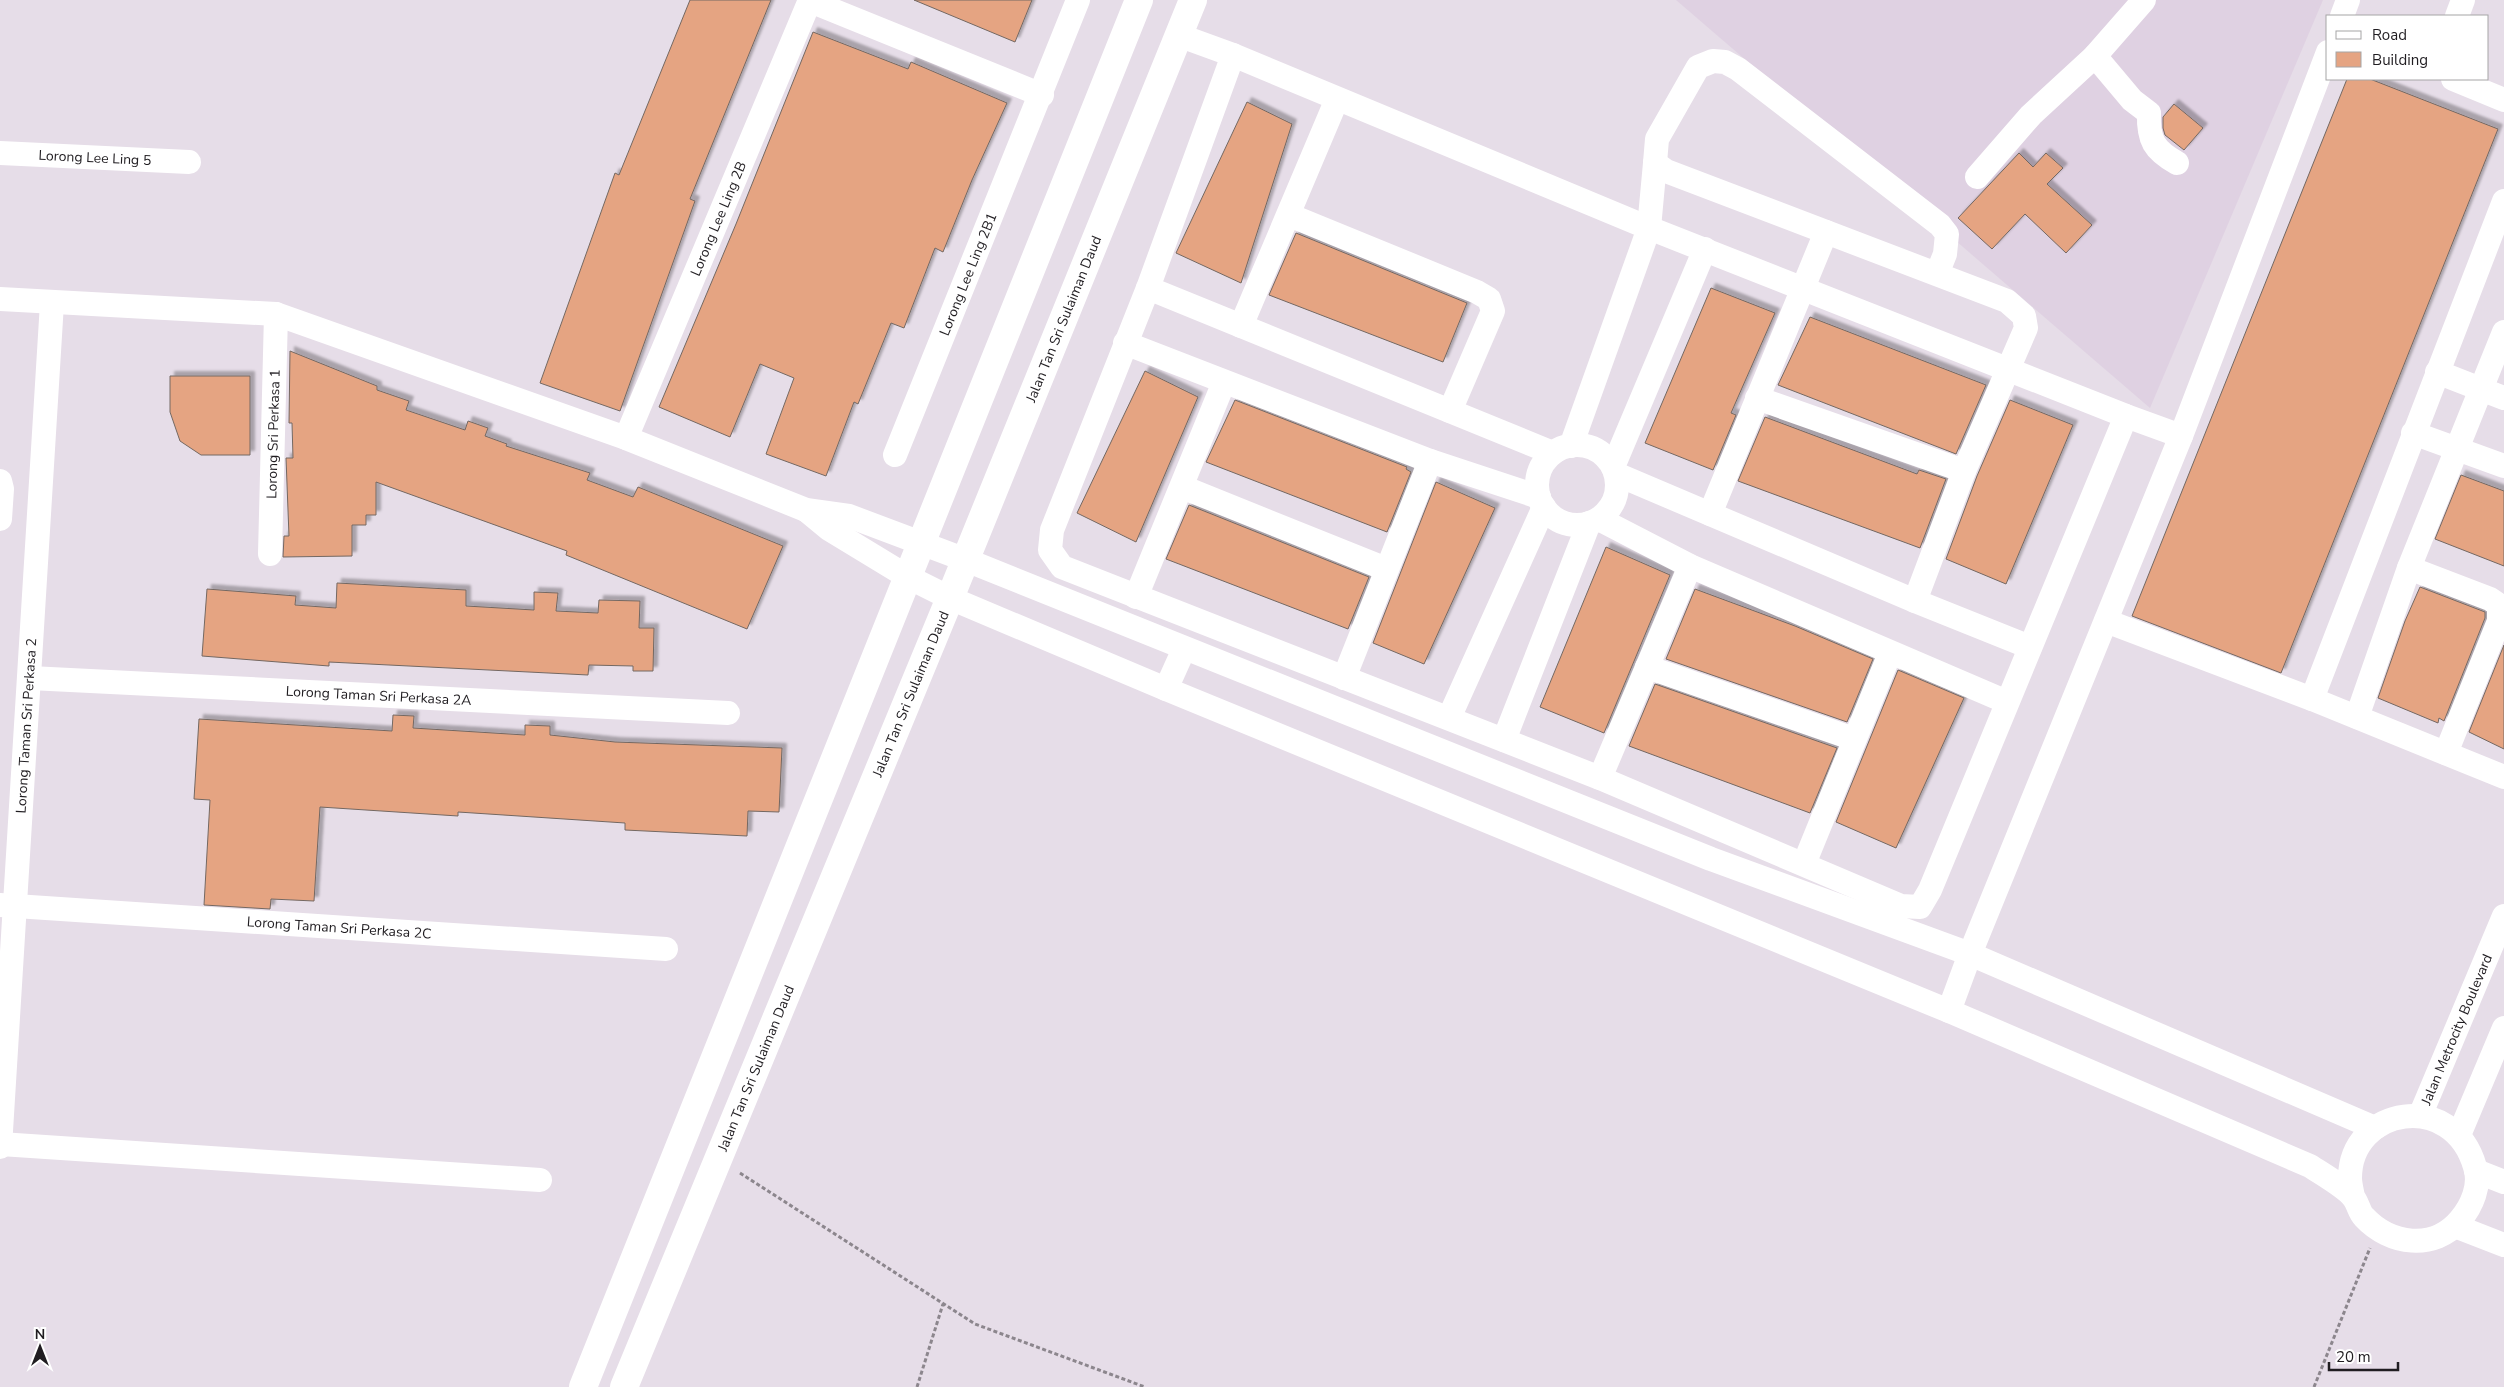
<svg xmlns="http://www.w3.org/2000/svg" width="2504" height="1387" font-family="'Nunito Sans',sans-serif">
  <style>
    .built { fill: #dfd1e2 }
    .building { fill: #e5a482; stroke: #746862; filter: url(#shadow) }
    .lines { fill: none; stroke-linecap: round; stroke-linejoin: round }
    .path { stroke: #8c868d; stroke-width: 3; stroke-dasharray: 4 2.5; stroke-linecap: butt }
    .minor { stroke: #fff; stroke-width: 24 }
    .major { stroke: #fff; stroke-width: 28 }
    .labels { text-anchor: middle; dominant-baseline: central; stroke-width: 4; stroke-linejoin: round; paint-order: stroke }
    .street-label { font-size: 14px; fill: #201d21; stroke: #fff }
  </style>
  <defs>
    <filter id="shadow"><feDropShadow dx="4.5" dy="-4.5" stdDeviation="1" flood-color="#0004"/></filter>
  </defs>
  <rect width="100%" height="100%" fill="#e6dde8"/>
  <path class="built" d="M1676,0H2323L2150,408Z"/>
  <path class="building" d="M690,0H771L690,199L695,201L620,411L540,383L615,173L619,175Z
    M914,0H1032L1015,42Z
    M813,32L908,69L911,62L1007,103L972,180L943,252L935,248L904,328L891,323L858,404L854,402L826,476L766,454L794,378L760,364L730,437L659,407L736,224Z
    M2347,79H2370L2498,129L2281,673L2132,616Z
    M1247,102L1292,124L1241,283L1176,253Z
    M2174,104L2203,128L2184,150L2165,135L2163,128V117Z
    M2019,153L2033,167L2046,153L2063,168L2047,184L2092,225L2066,253L2025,214L1992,249L1958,218Z
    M1296,233L1467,303L1443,362L1269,295Z
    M1711,288L1775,313L1731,413L1736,415L1713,470L1645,443Z
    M1810,317L1986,385L1956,454L1778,385Z
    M290,351L377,386V390L409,401L406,410L465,430L468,421L488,428L485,436L507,444L506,446L590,473L587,480L633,497L638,487L783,546L747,629L566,555L567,551L376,482V515H366V525H352V556L283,557L284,536H289L286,458H293L292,423H289Z
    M1145,371L1198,397L1136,542L1077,513Z
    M170,376H250V455H201L180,441L170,412Z
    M1235,400L1407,467L1406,469L1411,472L1387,532L1206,462Z
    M2010,400L2073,425L2006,584L1946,559L1977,476Z
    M1765,417L1917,474L1919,470L1946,479L1920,548L1738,481Z
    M2461,475L2504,491V566L2435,539Z
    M1436,482L1495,508L1424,664L1373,643Z
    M1189,505L1369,577L1348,629L1166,559Z
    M1606,547L1670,575L1604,733L1540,707Z
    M337,583L466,590V606L534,610V592L558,593L556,611L598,613L599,600L640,601L639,628H654L653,671H633V666L589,665L588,675L329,662V666L202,656L207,589L296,596L295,605L336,608Z
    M2420,587L2485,612V618L2444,721L2439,718L2438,723L2378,698L2405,621Z
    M1695,589L1795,626L1873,659L1847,722L1666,659Z
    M2504,645V749L2469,732Z
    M1898,670L1964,698L1896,848L1836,822Z
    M1655,684L1837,748L1810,813L1629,746Z
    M393,715L414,716L413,728L525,735V725L550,726V735L615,742L782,748L779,812L748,811L747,836L625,830V823L458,812V816L320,807L314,901L271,899L270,909L204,905L210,800L194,799L199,719L392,731Z"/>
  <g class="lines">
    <path class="path" d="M740,1173L975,1324L1145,1387
      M917,1387L943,1304
      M2314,1387L2370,1248"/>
    <g class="minor">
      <path d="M810,1L1042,95"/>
      <path d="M2342,16L2348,0"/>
      <path d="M2457,16L2463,0"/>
      <path d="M1178,35L1233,55L1649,228L2126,416L2181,436"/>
      <path d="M1233,55L1148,288L1052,530L1050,550L1062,567L1600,778L1901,906L1920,907L1930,890L2126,416"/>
      <path d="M2095,56L2132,100L2149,113C2148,140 2154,150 2177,163"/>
      <path d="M2453,79L2504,100"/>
      <path id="s1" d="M0,153L189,162"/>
      <path d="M1977,177L2031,115L2095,56L2144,0"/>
      <path d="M1289,215L1477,292L1489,299L1493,311L1450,411"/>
      <path d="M1148,288L1553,453"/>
      <path d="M0,299L276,314L626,438L806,510L849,516L966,560L1711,859L1970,954L2375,1128"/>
      <path d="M1241,326L1337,99"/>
      <path d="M1125,343L1430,461L1539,497"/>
      <path d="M2437,372L2504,398"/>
      <path d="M1757,398L1964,471"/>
      <path d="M2413,433L2504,466"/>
      <path id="s2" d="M626,438L810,0"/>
      <circle cx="1577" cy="485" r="40"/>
      <path d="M1571,446L1649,228L1655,163"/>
      <path id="s3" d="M895,455L1078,0"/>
      <path d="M1613,467L1705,249"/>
      <path d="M1616,474L1915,601L2030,647"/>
      <path d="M0,481L2,489L0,519"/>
      <path d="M1182,487L1386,569"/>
      <path d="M806,510L829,529L908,577L950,598L1166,689L1949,1011L2310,1166C2322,1174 2345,1187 2353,1197C2358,1203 2359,1212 2364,1217C2390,1245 2434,1251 2460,1220C2472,1206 2481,1185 2475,1167C2453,1089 2350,1107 2350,1178C2350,1184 2352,1191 2353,1197"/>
      <path d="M1710,514L1826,232"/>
      <path d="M1599,519L1690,566L2007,702"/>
      <path id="s4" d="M270,554L276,314"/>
      <path d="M2409,568L2490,599L2499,605V621L2446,753"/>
      <path d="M1136,597L1224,382"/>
      <path d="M1915,601L1964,471L2026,328L2024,316L2007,301L1666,171L1655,163L1657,139L1698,67L1713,61L1725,62L1738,69L1940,225L1947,234L1945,254L1937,274"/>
      <path d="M2106,621L2312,699L2504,777"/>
      <path d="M1647,667L1854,739"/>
      <path id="s5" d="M30,678L728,713"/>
      <path d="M1344,678L1430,461"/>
      <path d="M1166,689L1184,649"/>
      <path d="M2312,699L2504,201"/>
      <path d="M2357,717L2409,568L2504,332"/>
      <path d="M1449,718L1544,507"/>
      <path d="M1504,740L1589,523"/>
      <path d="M1600,778L1690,566"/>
      <path d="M1804,864L1890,653"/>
      <path id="s6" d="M0,905L666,949"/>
      <path d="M1949,1011L1970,954L2181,436L2328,52"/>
      <path id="s7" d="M2420,1116L2504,916"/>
      <path d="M2459,1135L2504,1028"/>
      <path d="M0,1144L540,1180"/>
      <path id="s8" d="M0,1147L52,303"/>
      <path d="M2476,1171L2504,1182"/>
      <path d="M2455,1226L2504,1245"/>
    </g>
    <g class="major">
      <path d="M583,1387L1139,0"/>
      <path id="s9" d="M624,1387L950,598L1193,0"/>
    </g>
  </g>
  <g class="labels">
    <g class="street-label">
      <text stroke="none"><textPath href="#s1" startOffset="95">Lorong Lee Ling 5</textPath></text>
      <text stroke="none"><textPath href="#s2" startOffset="238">Lorong Lee Ling 2B</textPath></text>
      <text stroke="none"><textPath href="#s3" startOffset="195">Lorong Lee Ling 2B1</textPath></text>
      <text stroke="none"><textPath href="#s9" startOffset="1155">Jalan Tan Sri Sulaiman Daud</textPath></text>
      <text stroke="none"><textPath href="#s4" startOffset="120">Lorong Sri Perkasa 1</textPath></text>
      <text stroke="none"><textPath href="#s9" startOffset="750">Jalan Tan Sri Sulaiman Daud</textPath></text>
      <text stroke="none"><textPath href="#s5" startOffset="349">Lorong Taman Sri Perkasa 2A</textPath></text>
      <text stroke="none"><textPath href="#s8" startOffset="422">Lorong Taman Sri Perkasa 2</textPath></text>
      <text stroke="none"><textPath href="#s6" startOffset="340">Lorong Taman Sri Perkasa 2C</textPath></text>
      <text stroke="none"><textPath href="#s7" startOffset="94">Jalan Metrocity Boulevard</textPath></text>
      <text stroke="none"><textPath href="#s9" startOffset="345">Jalan Tan Sri Sulaiman Daud</textPath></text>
    </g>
  </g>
  <rect x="2326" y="15" width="162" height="65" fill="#ffffff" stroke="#a6a5a6"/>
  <rect x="2336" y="31" width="25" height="8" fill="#ffffff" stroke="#a6a5a6"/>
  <text x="2372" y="40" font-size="15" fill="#201d21">Road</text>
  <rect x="2336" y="52" width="25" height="15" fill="#e5a482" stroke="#a6a5a6"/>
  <text x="2372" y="65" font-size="15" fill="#201d21">Building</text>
  <g transform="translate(40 1347)" stroke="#ffffff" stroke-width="4" paint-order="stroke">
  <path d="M0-4L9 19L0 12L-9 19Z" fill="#201d21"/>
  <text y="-8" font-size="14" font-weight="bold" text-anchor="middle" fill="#201d21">N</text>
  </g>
  <path d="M2329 1362v8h69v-8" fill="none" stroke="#201d21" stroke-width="2.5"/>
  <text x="2336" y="1362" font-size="15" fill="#201d21" stroke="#ffffff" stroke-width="4" paint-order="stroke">20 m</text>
</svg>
